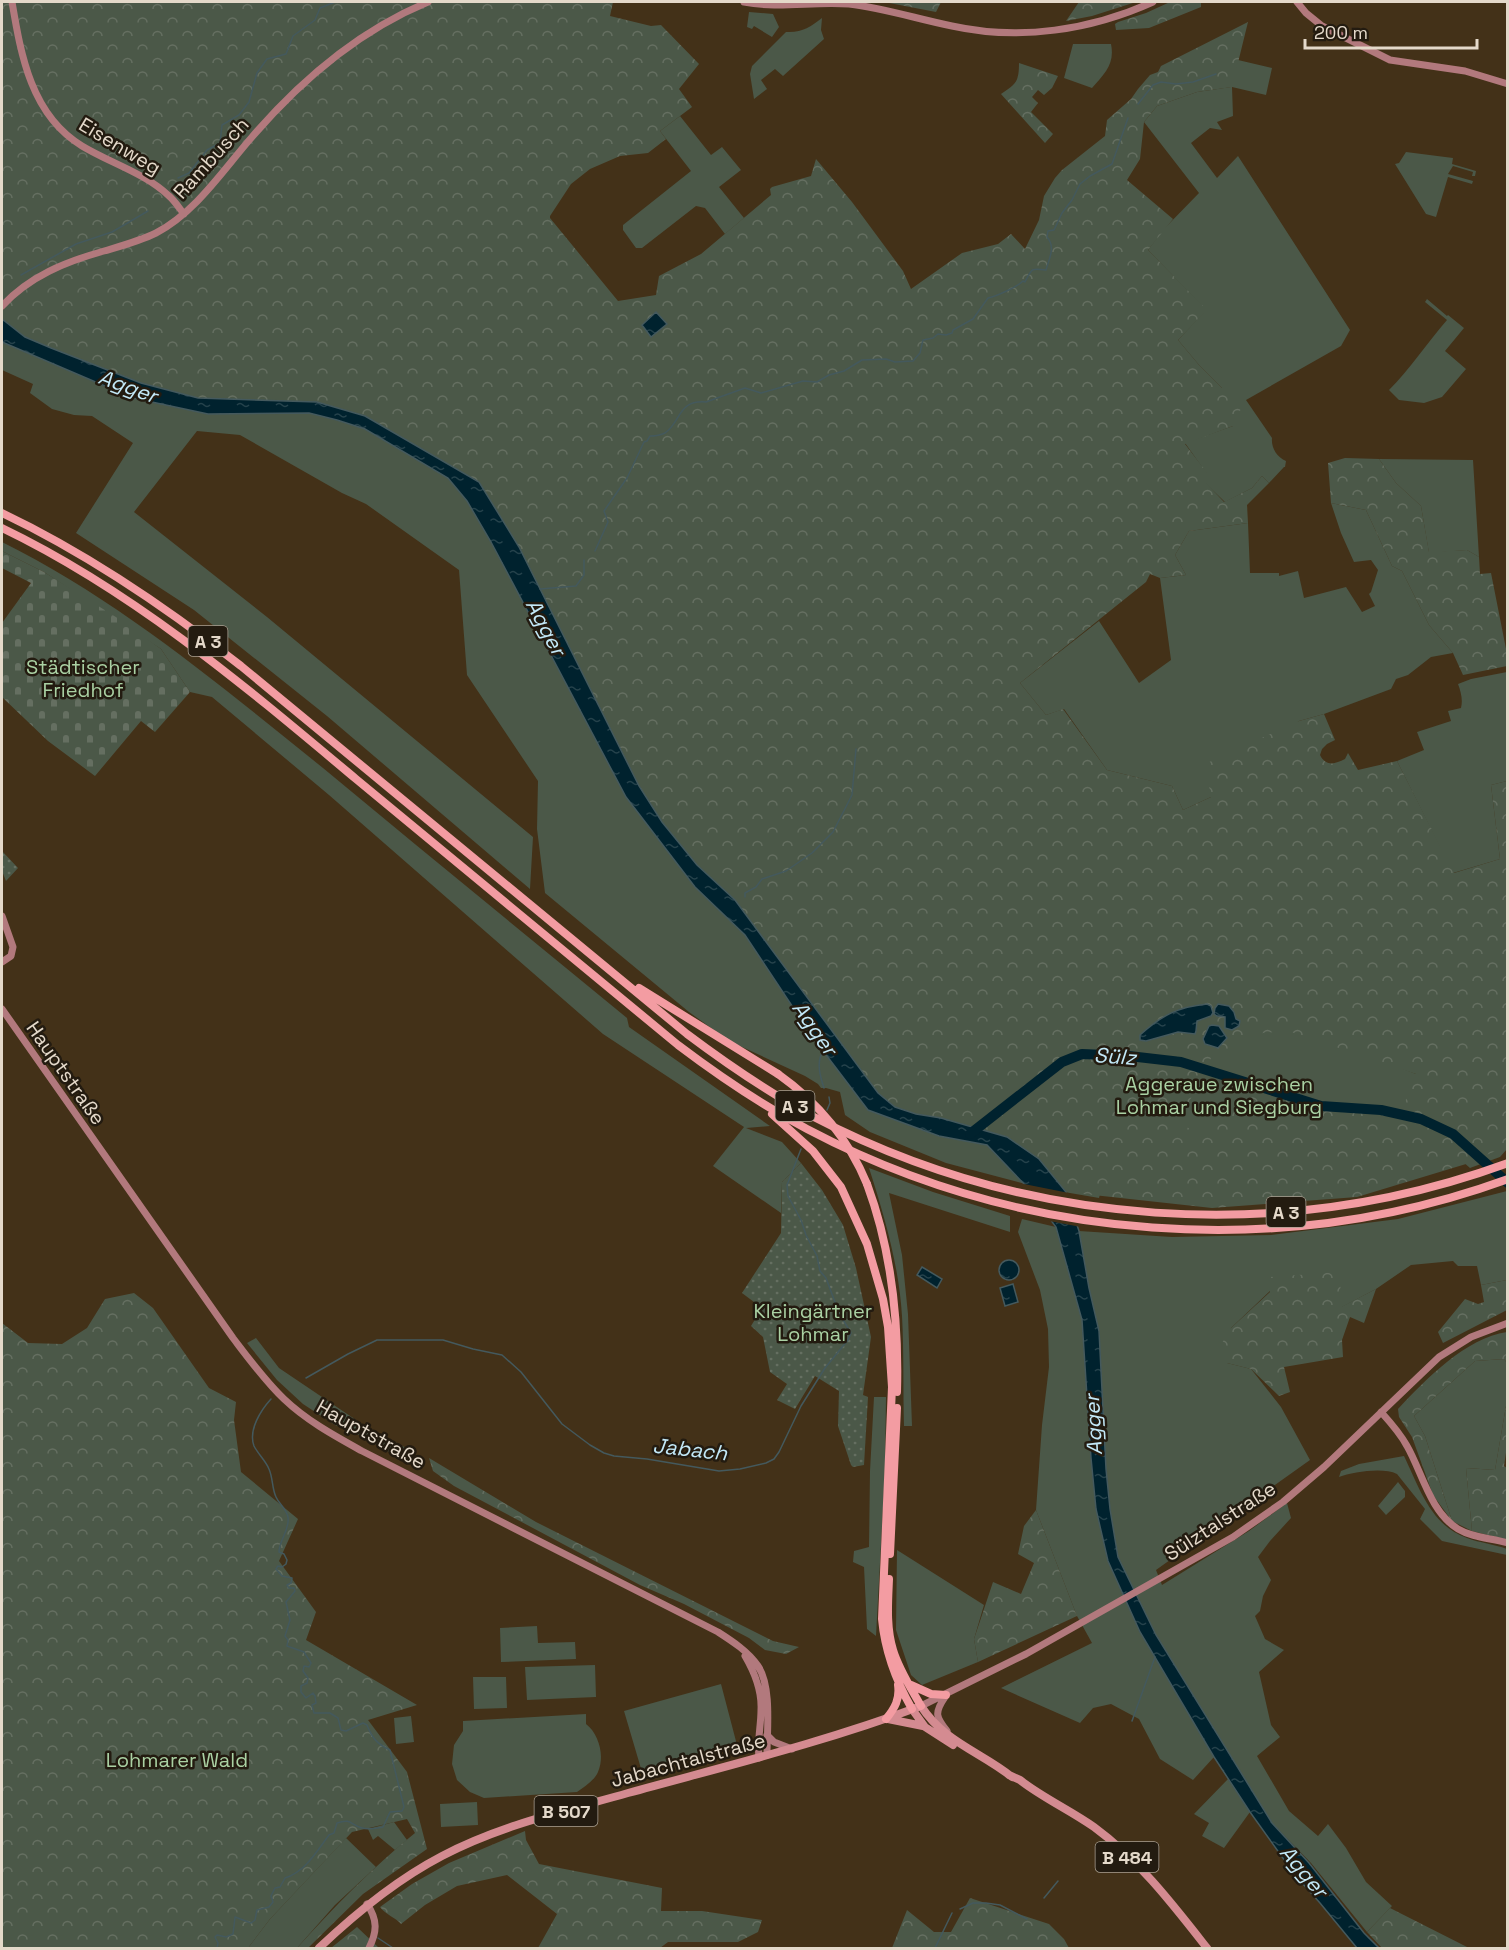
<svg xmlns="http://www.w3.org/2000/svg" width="1509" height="1950" font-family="'Space Grotesk',sans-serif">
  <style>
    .green { fill: #4b5848 }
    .forest { fill: url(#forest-crowns); fill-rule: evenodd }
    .cemetery { fill: url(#cemetery-stones) }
    .garden { fill: url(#garden-dots) }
    .water { fill: url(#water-ripples); stroke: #44595d; stroke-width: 1.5 }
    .pier { fill: #433118 }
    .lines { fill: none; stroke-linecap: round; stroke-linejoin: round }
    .stream { stroke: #44595d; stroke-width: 1.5 }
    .river { stroke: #00222e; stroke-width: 10 }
    .secondary { stroke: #b2797d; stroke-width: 7 }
    .primary { stroke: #d48b91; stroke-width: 8 }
    .highway { stroke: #f39ca2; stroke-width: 8 }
    .highway-bridge { stroke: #f39ca2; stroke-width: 8 }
    .labels { text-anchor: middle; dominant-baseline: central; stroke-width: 5; stroke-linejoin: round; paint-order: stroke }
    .shield { fill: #231b10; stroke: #aaa092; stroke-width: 1.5 }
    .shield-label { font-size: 18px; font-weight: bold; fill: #e4d9ca }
    .street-label { font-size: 20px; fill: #e4d9ca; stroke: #231b10 }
    .park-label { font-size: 20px; fill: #aad1a3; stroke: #231b10 }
    .water-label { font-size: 21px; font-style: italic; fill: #c3e9f8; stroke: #231b10 }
  </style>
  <defs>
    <pattern id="forest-crowns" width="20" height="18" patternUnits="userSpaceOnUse" patternTransform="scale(1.5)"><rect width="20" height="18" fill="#4b5848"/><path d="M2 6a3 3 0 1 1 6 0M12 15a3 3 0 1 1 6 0" fill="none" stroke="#656f61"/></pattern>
    <pattern id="cemetery-stones" width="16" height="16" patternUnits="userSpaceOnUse" patternTransform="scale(1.5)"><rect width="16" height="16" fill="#4b5848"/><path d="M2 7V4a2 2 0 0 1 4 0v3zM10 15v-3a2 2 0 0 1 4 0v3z" fill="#656f61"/></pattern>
    <pattern id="garden-dots" width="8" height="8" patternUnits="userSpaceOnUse" patternTransform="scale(1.5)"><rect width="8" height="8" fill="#4b5848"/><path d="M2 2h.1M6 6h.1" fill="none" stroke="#656f61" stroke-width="1.8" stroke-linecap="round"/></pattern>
    <pattern id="water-ripples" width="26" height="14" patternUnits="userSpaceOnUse" patternTransform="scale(1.5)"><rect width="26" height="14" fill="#00222e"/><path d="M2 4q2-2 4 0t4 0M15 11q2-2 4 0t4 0" fill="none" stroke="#25424b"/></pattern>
  </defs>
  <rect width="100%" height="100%" fill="#433118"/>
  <path class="green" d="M749,12L773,14L779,27L772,37L754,26L752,29L747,27Z
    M822,18L821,30L824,39L783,76L775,69L761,80L767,89L754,99L750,74L752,66L786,32C802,33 810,27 822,18Z
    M1073,44H1111C1115,64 1105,73 1092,88L1064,78Z
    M1238,60L1272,68L1266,95L1232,87L1233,116L1217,122L1222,130L1210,128L1191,143L1217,178L1238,156L1350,330L1341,346L1246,400L1272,438C1271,448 1277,457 1286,461L1285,467H1284L1269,483L1262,476L1252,488L1225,502L1204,482L1207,474L1185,443L1233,426L1222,388L1199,365L1178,340L1206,310L1148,250L1162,231L1199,193L1144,122L1157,106L1197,92L1231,87Z
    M680,116L711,155L722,147L741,170L719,187L744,218L725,234L705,208L696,206L642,248H636L623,230V225L691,171L660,131Z
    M1406,152L1453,158L1452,164L1476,171L1475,176H1472L1473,172L1453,166L1448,174L1473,181L1472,184L1448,177L1436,217L1426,214L1395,164L1399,163Z
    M2,271L316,393L435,443L1152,1018L1215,995L1416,1074L1507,1115V1149L1500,1157L1470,1168L1462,1161L1100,1194L1099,1198L1041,1188L946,1163L870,1132L845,1115L840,1092L826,1088H821L818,1084L805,1076L729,1041L689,1012L545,893L537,829L538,781L467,675L459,570L366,504L342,493L240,435L197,431L134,512L267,617L533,837L530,889L327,716L194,610L76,533L133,443L92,416L74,415L52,409L30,393L33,384L2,370V342L4,343L2,340Z
    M1427,299L1447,316L1448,315L1464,328L1445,351L1466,369L1442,397L1424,403L1399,400L1389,390C1410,369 1427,343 1447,320L1425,302Z
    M1379,459L1473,460L1479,557L1467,550L1429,553L1421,506L1396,483Z
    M1331,503L1366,510L1392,566L1402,571L1429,625L1453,653L1431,657L1408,675L1396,679L1391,689L1324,714L1299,721L1211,797L1183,810L1172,786L1107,770L1064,709L1046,715L1020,683L1099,621L1139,683L1171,660L1160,578L1186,575L1175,555L1189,531L1248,523L1250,573H1279V576L1298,571L1304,598L1346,587L1362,612L1375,606L1369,594L1371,592L1378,570L1371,560L1354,562L1341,533Z
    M2,542C119,600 221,686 323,768C424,852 526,935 627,1018L629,1027L770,1126L746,1128L782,1142L801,1163L782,1182L781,1213L713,1166L744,1127L603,1034L329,795L212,697L190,692L161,649L44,572L2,551Z
    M1507,672V781L1491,785L1500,859L1453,873L1397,761L1424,750L1417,732L1451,721L1448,711L1461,708C1463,700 1461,692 1458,684L1471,679Z
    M869,1168L933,1192L1010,1216V1232L889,1193L902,1255L908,1314L912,1426H904C903,1390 904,1352 902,1316C899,1265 884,1215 869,1168Z
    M1507,1191V1280L1481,1285L1477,1266H1458L1453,1261L1411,1265L1376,1289L1340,1308L1270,1291L1231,1328L1227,1363L1251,1369L1281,1407L1310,1460L1156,1570L1162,1585L1249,1531L1287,1503L1291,1518L1270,1541L1258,1557L1271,1580L1263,1596L1260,1611L1255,1616L1265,1639L1284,1650L1259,1672L1271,1725L1280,1737L1257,1756L1289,1811L1318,1836L1328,1824L1346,1848L1366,1882L1392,1906L1367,1932L1311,1863L1272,1823L1156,1635L1118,1557L1110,1509L1106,1469L1099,1331L1089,1288L1079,1231L1172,1237L1271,1235L1398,1219Z
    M1022,1219L1056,1227L1082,1320L1091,1458L1096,1509L1108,1561L1176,1691L1214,1757L1193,1780L1160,1759L1139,1719L1111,1704L1093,1708L1080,1723L1001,1688L1092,1643L1077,1616L1036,1510L1042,1425L1049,1367L1048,1329L1040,1290L1018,1232Z
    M256,1338L279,1368L362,1424L408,1449L401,1459L361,1436L335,1425L303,1404L277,1380L247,1343Z
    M1504,1359L1507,1363V1400L1495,1470L1466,1468L1472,1531L1452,1521L1425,1436L1414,1416L1475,1361Z
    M874,1397H886L885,1471L876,1636L867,1629L864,1567L853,1562L854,1551L869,1547L870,1471Z
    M1404,1456C1419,1487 1431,1526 1467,1538C1480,1543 1494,1544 1507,1549V1555L1442,1541L1420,1519L1425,1509L1397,1474C1383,1467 1353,1472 1339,1477L1341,1471L1359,1464Z
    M1398,1482L1405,1491V1497L1386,1515L1378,1506Z
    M897,1550L984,1605L974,1639L978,1662L922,1685L911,1675L896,1630Z
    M537,1626L538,1643L575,1642L576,1659L501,1662L500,1628Z
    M595,1665L596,1697L527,1700L525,1667Z
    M473,1677H506L507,1708L474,1709Z
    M721,1684L737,1745L642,1772L624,1711Z
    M586,1714V1724C599,1734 605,1756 598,1772C594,1781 584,1787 577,1792L484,1798L470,1792L457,1780L452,1764L454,1745L463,1731V1721Z
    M411,1716L414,1742L396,1744L394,1718Z
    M1228,1779L1250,1812L1224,1848L1202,1836L1209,1823L1194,1814Z
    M477,1802L478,1825L441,1827L440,1804Z
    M394,1822L407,1840L395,1850L378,1836L373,1840L368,1829Z
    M346,1838L376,1867L335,1905L297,1948H248L270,1919Z"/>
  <path class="forest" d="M2,2H613L610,16L651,26L661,25L699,64L679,89L692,107L660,131L666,139L648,153L620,156L590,169L571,184L550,216V218L618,301L656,295L659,276L701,254L771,195L770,189L772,187L811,176L816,159L852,202L903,271L911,289L962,253L998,244L1011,234L1025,249L1039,220L1044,196L1055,178L1062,170L1105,136L1107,120L1131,99L1138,89L1150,75L1158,72L1161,66L1248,22L1232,87L1197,92L1157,106L1144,122L1140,159L1127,180L1173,219L1148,250L1207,310L1178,340L1199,365L1222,388H1233L1245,400L1233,426L1185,444L1208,474L1205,482L1224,502L1252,488L1262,476L1269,483L1247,505L1248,523L1189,531L1175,555L1186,575L1160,578L1150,574L1146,582L1020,683L1046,715L1063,709L1107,770L1172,786L1183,810L1211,797L1205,764L1299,721L1324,714L1335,740L1327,744L1322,749L1320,755C1326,767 1335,764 1345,759L1348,753L1358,770L1397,761L1454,873L1500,859L1491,785L1507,781V1146L1466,1164L1357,1197L1212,1208L1066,1192L1039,1159L941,1118L916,1114L895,1107L878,1093L735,900L697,865L662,822L639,786L519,547L479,482L365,416L317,402L198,398L141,383L51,348L25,337L2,319ZM1207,1004L1210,1016L1197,1021L1195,1033L1178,1032L1146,1041L1155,1022L1186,1006ZM1288,1031L1416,1074L1401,1112L1234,1091L1204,1134L1178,1124L1212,1056L1263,1033Z
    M884,2H941L936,12Z
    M1079,2H1136L1092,16L1066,21Z
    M1170,2H1201V7L1149,28L1116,30L1115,24L1118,22L1146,13Z
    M1019,63L1058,76L1052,88L1044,95L1038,90L1032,97L1038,103L1031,112L1053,134L1045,143L1001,94C1016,84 1019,82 1019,63Z
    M1345,458L1379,459L1396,483L1421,506L1429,552L1467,550L1479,557L1480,574L1491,573L1507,654V666L1463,675L1453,653L1429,625L1402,571L1392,566L1366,510L1331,503L1328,463Z
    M1340,1272L1341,1307L1376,1289L1364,1323L1350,1317L1342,1340L1343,1357L1284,1367L1290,1392L1279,1396L1251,1369L1227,1363L1216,1353L1231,1328L1270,1292L1269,1277Z
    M1507,1280V1310L1443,1343L1438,1332L1465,1299L1478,1304L1484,1302L1481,1285Z
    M134,1293L153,1308L209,1388L236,1402L234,1420L241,1472L298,1519L279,1561L316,1612L306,1640L417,1705L368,1720L407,1772L427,1849L363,1894L308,1948H297C334,1907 372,1868 415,1833L407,1819L352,1832L270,1919L248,1948H2V1323L28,1343L62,1344L87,1328L105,1299Z
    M1507,1332V1363L1504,1359L1475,1361L1414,1416L1425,1436L1452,1521L1433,1495L1412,1437L1399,1417L1398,1409C1426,1379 1466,1338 1507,1332Z
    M1507,1400V1446L1504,1466L1508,1469L1507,1540L1472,1531L1466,1468L1495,1470Z
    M429,1458L536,1522L773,1641L799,1647L786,1654L765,1650L749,1638L684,1604L640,1585L454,1486L433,1471Z
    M1036,1510L1077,1616L978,1662L974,1639L993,1582L1021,1594L1034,1563L1018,1554L1024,1526Z
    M525,1831L526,1840L539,1864L662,1888L661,1911H702L762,1920L758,1932L738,1942H668L660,1948H538L557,1914L507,1875L457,1886L425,1905L401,1924C395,1917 386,1915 380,1907L412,1884L449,1863Z
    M970,1898L1049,1924L1064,1939L1069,1948H892L907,1910L934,1932H951Z
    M1390,1908L1469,1948H1382L1367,1932Z
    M357,1927L379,1948H331Z"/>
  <path class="cemetery" d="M2,551L44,572L119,619L161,649L190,692L155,732L141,721L95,776L48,741L2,697V623L31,583L2,568Z"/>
  <path class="garden" d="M2,851L18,868L6,881L2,871Z
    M801,1163L822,1190L843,1225L856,1268L871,1337L863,1395L868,1397L864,1465L853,1467L851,1465L838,1426L839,1391L815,1376L795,1409L777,1400L787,1384L770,1372L763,1337L751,1326L762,1308L742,1293L781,1233L782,1182Z"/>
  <path class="water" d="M656,312L667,324L651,337L642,325Z
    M2,319L25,337L51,348L141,383L198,398L317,402L365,416L479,482L519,547L639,786L662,822L697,865L735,900L878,1093L895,1107L916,1114L941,1118L1007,1137L1039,1159L1066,1192L1079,1231L1089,1288L1099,1331L1106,1469L1110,1509L1118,1557L1156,1635L1272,1823L1309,1863L1364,1933L1379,1948H1357L1320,1903L1295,1875L1250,1812L1214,1757L1140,1632L1108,1561L1096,1509L1091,1458L1082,1320L1056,1227L1024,1184L987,1145L939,1136L868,1110L814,1039L745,935L695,887L626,797L491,542L467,501L448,478L365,429L337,420L309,413L208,414L133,398L2,342Z
    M1207,1004L1211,1006L1213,1013L1211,1016L1197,1021L1196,1031L1195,1034L1178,1032L1146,1041L1140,1040V1035C1162,1015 1178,1007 1207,1004Z
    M1218,1004L1229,1006L1234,1012L1236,1019L1240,1021L1239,1026L1232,1030L1225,1028V1017L1217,1016L1214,1014L1215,1008Z
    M1212,1025L1219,1026L1227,1038L1218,1048L1205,1044L1203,1039L1209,1026Z
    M999 1270a10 10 0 1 1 20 0a10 10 0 1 1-20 0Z
    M922,1267L942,1279L937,1288L917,1275Z
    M1013,1284L1018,1302L1005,1306L1000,1288Z"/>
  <path class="pier" d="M1019,1183L1069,1193L1081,1227L1049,1221Z"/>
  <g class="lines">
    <path class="stream" d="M1138,104L1153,85L1161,82L1176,84L1193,82L1216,74
      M178,178L189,173L207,150L220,143L222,125L239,115L249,102L257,73L267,59L286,54L293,36L315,20L320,8L335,2
      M21,275L76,244L112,232L148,211
      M2,289V288
      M595,551L608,522L604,511L627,478L644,442L647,441L650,436C654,436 661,435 665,433C682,421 677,400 706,402L745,388L761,393L803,381L817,382L829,375L844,371L862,360L886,359L895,362L913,361L920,353L923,340L933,338L938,334L946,335L952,333L953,330L973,319L988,298C997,296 1017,287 1023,281L1025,282C1032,268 1031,268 1046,270C1049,259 1056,247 1047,237L1048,231L1054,230L1062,213L1072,200L1080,184L1090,176L1112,164L1128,118
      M540,589L576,586L584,575V560
      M745,897V893L756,887L762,879L786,871L812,853L833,832L852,795L856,749
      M823,1051C816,1062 820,1076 824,1088
      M827,1110L830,1103L829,1097
      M306,1378L348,1354L377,1340H443L473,1349L502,1355L521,1372L562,1424L590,1445L604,1453L614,1456L647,1459L719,1471L740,1469L766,1463L774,1459L779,1452L801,1406L825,1368L848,1340L851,1333L839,1313L826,1278L820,1271L817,1256L806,1235L801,1220L788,1196L787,1185L801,1149
      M1132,1721L1155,1657
      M1044,1898L1058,1881
      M960,1909L973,1903H986L1000,1905L1027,1919
      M378,1938L393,1948
      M217,1948L218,1943L215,1937L217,1935L226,1937L233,1934L235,1917L251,1923L255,1920L257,1910L269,1907L273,1902L271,1896L275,1888L280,1887L285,1878C305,1872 317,1851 329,1835L334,1833L337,1823C352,1818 350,1825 362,1828C368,1830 377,1828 383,1827L390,1812L402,1811L404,1807L390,1750C377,1744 372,1738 367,1725L363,1723L346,1731L341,1730L338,1718L330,1713H314L312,1705L316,1703L315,1696L313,1693L306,1698L301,1692V1686L307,1683L308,1678L303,1671L304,1666L309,1667L311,1663L304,1652L287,1646L288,1640L285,1636L290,1620L286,1602L295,1591L294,1588H289L287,1585L291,1583L292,1578L282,1576L276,1569L278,1566L282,1567L286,1564L287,1560L284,1554L279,1552C279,1540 290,1530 288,1517C286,1508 279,1504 276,1497C272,1489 273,1478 269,1469C266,1461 258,1454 254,1446C248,1430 261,1410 271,1399
      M935,1948L952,1913"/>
    <path class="river" d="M970,1134L1062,1062L1082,1054L1129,1056L1181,1062L1321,1106L1381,1110L1421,1119L1453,1134L1508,1183"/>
    <path class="secondary" d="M12,2C21,55 31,115 82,146C110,163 145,173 169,196C175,201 179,208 184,214
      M744,2C779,9 814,1 849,4C884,8 917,19 952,26C1020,41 1091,30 1153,2
      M1297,2L1306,13L1322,26L1390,60L1465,71L1508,84
      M2,306C30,276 65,262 104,251C121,246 140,241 156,233C196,212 223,170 252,137C301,80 358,31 428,2
      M2,916L13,947L11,956L2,962
      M2,1009L233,1338C249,1359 265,1381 284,1399C307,1421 335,1436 362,1451L718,1632C732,1641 749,1652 758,1666C772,1687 767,1730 767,1755
      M1381,1412C1391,1423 1400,1433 1407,1446C1422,1472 1430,1512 1458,1529C1473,1538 1491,1538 1508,1543
      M745,1656C755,1673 762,1690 761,1710C761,1726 757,1741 759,1758
      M945,1697C934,1713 936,1717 947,1731
      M921,1706L1026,1654L1233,1537L1283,1502L1324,1467L1439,1357L1471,1337L1508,1323
      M767,1735L774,1742L792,1749
      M367,1904C378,1920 377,1932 369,1948"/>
    <path class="primary" d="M912,1709L925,1727L953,1745
      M888,1719L923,1726
      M1009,1775L1020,1780C1043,1798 1070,1810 1094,1827C1138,1859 1174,1906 1207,1948
      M319,1948C357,1912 396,1880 442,1856C501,1825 565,1811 628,1793C726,1766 825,1742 921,1706C944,1742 981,1752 1012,1777"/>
    <path class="highway" d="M2,513C88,554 166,607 241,666L687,1034C727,1064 768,1092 812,1116C1026,1228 1281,1246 1508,1163
      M2,528C133,591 245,686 356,779C463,868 570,957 678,1045C719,1076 762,1105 807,1129C1021,1242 1280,1262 1508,1179
      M639,988L778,1074
      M772,1114L813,1151L841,1187L867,1244L883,1299L888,1327L892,1387L882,1619C885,1652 896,1681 912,1709
      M867,1184C892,1251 899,1321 897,1392
      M890,1554L897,1408
      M889,1579C888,1603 886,1627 893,1650C899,1670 911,1688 921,1706
      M911,1685L931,1694L946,1695
      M886,1719C895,1708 900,1699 898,1685"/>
    <path class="highway-bridge" d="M778,1074C819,1103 848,1138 867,1184"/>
  </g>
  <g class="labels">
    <g class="shield">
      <rect x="188.5" y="626" width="39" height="30" rx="4.5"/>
      <rect x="775.5" y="1091" width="39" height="30" rx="4.5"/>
      <rect x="1266.5" y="1197" width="39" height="30" rx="4.5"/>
      <rect x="534.5" y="1796" width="63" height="30" rx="4.5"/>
      <rect x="1095.5" y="1842" width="63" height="30" rx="4.5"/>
    </g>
    <g class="shield-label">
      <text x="208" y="641">A 3</text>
      <text x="795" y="1106">A 3</text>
      <text x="1286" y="1212">A 3</text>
      <text x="566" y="1811">B 507</text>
      <text x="1127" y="1857">B 484</text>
    </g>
    <g class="street-label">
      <text transform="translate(120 146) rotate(31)">Eisenweg</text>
      <text transform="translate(211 158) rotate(-48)">Rambusch</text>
      <text transform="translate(66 1073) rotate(55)">Hauptstraße</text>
      <text transform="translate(371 1434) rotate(29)">Hauptstraße</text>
      <text transform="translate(1220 1521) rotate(-33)">Sülztalstraße</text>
      <text transform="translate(688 1760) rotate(-15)">Jabachtalstraße</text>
    </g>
    <g class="park-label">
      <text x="83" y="667">Städtischer<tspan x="83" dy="23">Friedhof</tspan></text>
      <text x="1219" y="1084">Aggeraue zwischen<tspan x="1219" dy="23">Lohmar und Siegburg</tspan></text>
      <text x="813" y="1311">Kleingärtner<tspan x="813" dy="23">Lohmar</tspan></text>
      <text x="177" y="1760">Lohmarer Wald</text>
    </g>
    <g class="water-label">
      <text transform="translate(128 386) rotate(20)">Agger</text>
      <text transform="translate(546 627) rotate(62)">Agger</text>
      <text transform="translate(815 1028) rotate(55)">Agger</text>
      <text transform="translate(1115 1056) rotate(4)">Sülz</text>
      <text transform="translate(1093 1425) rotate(-93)">Agger</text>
      <text transform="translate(690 1449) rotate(6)">Jabach</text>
      <text transform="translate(1304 1871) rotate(50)">Agger</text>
    </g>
  </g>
  <rect width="1509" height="1950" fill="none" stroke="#e4d9ca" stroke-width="6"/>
  <path d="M1305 39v9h172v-9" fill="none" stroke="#e4d9ca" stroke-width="3"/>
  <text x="1314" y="39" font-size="18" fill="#e4d9ca" stroke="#231b10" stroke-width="4.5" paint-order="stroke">200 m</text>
</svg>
